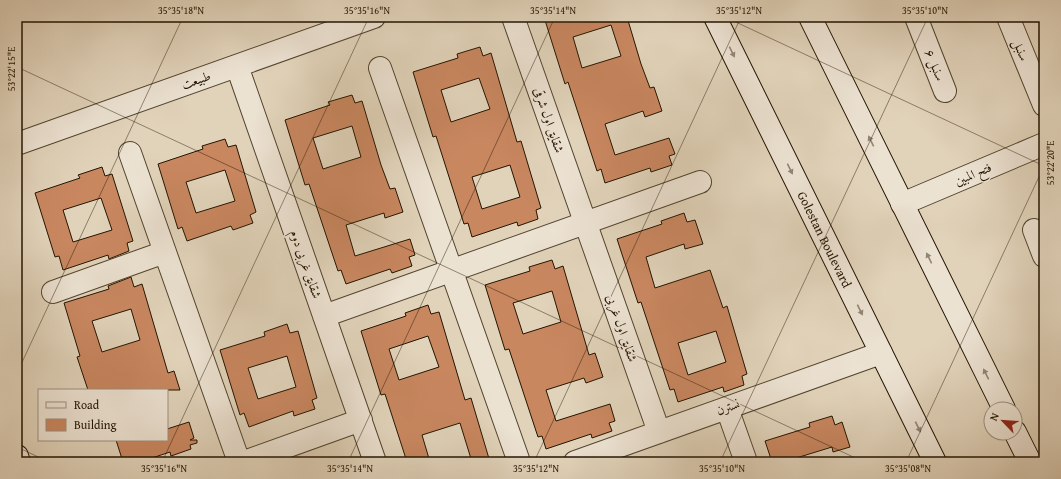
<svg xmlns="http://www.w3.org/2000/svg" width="1061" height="479" font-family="'Gentium Book Plus',Amiri,serif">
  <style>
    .building { fill: #c98760; stroke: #231400; fill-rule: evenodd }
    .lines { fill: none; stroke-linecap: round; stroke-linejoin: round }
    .street-casing { stroke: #52442e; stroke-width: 24 }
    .secondary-casing { stroke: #231400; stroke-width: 24 }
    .street { stroke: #ece2d2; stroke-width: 22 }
    .secondary { stroke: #ece2d2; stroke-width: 22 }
    .oneway { fill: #928574 }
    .ticks { fill: none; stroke: #231400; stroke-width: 1; stroke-opacity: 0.45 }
    .labels { text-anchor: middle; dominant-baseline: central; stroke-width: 3; stroke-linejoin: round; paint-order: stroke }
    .street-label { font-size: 13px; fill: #231400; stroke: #ece2d2 }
    .neatline { fill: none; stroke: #231400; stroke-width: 1.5 }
    .ticks-label { font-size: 10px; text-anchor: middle; fill: #231400 }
  </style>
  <rect width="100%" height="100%" fill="#e1d3ba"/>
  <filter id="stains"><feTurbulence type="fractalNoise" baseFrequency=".005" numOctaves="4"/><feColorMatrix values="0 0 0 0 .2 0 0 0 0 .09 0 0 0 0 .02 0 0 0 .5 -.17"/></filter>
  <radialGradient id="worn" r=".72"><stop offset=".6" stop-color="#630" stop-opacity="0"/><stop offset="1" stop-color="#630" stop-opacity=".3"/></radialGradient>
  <path class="building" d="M544,17H627L641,64L650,88L654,87L662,111L645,117L643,111L605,124L615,155L669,138L675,154L669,156L672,165L651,172L650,168L605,183L601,169L597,171L568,82L565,84ZM611,25L621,56L582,68L573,37Z
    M480,47L483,56L491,53L517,142L521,141L541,208L536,210L538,219L518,226L517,222L472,237L468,223L464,224L436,136L433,137L413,72L458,58L457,54ZM479,78L490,109L451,122L441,90ZM510,165L520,197L482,209L472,177Z
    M352,95L355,103L362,101L381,165L390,189L395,188L403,212L385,218L384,213L346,225L355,256L410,239L415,255L409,257L412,266L392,273L390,269L346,284L341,270L338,271L309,184L305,185L285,120L330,105L328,102ZM352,126L361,157L323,169L313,138Z
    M225,139L228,147L236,145L256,212L250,215L253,223L233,230L231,226L187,241L182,227L178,229L158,164L203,149L202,146ZM225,170L235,201L196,213L186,182Z
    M102,167L105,176L112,174L133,241L127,243L129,251L109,259L108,255L63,270L59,256L55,257L35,193L80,178L78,175ZM101,198L112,230L73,242L63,210Z
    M684,213L687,222L695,220L703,244L685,249L684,244L646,257L655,288L710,270L723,308L727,306L747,374L742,376L744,385L724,392L723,387L678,402L674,389L670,390L641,302L638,303L617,239L662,224L661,221ZM716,331L726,362L688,375L678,343Z
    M552,260L555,269L563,266L589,355L595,353L603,377L586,383L584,378L546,390L556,421L610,404L615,421L609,423L612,431L592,438L591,434L546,449L542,436L538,437L509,349L505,350L485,285L530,271L529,267ZM552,291L561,322L523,334L513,303Z
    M131,277L134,287L142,284L168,373L174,371L180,390H88L77,357L80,356L64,303L109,289L108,286ZM131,309L140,340L102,352L92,321Z
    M428,305L431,314L439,312L465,400L471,398L490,462H472L460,423L422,435L430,462H407L385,394L381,395L361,331L406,316L405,313ZM428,336L439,367L399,380L389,349Z
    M287,324L290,333L298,331L317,398L312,400L315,409L294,416L293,411L249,427L244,413L240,415L220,350L265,336L264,332ZM287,356L296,387L258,399L248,368Z
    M832,416L835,425L842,422L850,447L833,452L832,447L793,459L794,462H772L765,441L810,427L809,423Z
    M189,422L194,438L190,440H197V443L190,445L191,449L171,456L170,452L140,462H123L116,440H167V429Z"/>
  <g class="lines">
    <g class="street-casing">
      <path id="street" d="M513,17L659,432
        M916,17L945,91
        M1008,17L1044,105
        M237,66L375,462
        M380,68L519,462
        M17,144L374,17
        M130,153L239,462
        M902,204L1044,144
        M1034,230L1044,256
        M53,292L165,252
        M324,316L700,182
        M727,408L746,462
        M244,462L361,420
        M575,462L881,353"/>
    </g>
    <g class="secondary-casing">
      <g id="secondary">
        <path id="s1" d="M715,17L935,462"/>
        <path d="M810,17L1004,409"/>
        <path d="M1015,432L1030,462"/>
        <path d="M17,456L19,462"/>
      </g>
    </g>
    <use href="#street" class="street"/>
    <use href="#secondary" class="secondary"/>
  </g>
  <defs><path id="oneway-solid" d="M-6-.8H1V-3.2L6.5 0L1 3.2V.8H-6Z"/></defs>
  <g class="oneway">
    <use href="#oneway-solid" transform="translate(732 52) rotate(64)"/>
    <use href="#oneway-solid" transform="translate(871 141) rotate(-116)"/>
    <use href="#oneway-solid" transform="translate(790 169) rotate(64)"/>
    <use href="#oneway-solid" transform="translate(929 258) rotate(-116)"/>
    <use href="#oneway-solid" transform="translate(860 310) rotate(64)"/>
    <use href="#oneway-solid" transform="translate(986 374) rotate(-116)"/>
    <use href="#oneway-solid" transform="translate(918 427) rotate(64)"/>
  </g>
  <path class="ticks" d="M725,17L1044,166M17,67L864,462M17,373L183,17M17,447L49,462M162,462L369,17M348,462L555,17M534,462L741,17M720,462L928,17M906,462L1044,166"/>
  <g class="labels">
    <g class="street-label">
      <text transform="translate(1021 50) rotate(68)">سنبل</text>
      <text transform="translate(935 65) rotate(68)">سنبل ۶</text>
      <text transform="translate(196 80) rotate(-20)">طبیعت</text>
      <text transform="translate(549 120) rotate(71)">شقایق اول شرقی</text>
      <text transform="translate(973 174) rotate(-23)">فتح المبین</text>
      <text stroke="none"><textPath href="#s1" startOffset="248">Golestan Boulevard</textPath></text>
      <text transform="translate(306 264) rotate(71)">شقایق غربی دوم</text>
      <text transform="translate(622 328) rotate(71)">شقایق اول غربی</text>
      <text transform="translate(728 407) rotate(-20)">نسترن</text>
    </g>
  </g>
  <rect width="1061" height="479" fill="none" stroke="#e1d3ba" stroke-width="44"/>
  <rect x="38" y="389" width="130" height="52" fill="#ece2d2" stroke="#9c907e"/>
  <rect x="46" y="402" width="20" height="6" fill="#ece2d2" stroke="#9c907e"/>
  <text x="74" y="409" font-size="12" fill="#231400">Road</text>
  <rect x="46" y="419" width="20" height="12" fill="#c98760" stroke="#9c907e"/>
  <text x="74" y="429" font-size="12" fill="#231400">Building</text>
  <g transform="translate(1003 421) rotate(295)"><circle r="19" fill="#ece2d2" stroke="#9c907e"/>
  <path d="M0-3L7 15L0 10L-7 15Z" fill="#8f2418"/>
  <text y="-6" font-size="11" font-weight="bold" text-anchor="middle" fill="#231400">N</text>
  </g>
  <rect x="22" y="22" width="1017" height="435" class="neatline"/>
  <g class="ticks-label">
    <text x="181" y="14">35°35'18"N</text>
    <text x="367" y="14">35°35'16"N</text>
    <text x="553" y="14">35°35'14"N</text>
    <text x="739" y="14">35°35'12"N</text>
    <text x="925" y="14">35°35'10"N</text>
    <text transform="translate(11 69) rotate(-90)" y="4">53°22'15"E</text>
    <text transform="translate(1050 163) rotate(-90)" y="4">53°22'20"E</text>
    <text x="164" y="472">35°35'16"N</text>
    <text x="350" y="472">35°35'14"N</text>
    <text x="536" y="472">35°35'12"N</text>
    <text x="722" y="472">35°35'10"N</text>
    <text x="908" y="472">35°35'08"N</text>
  </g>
  <rect width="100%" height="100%" filter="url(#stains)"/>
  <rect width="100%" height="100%" fill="url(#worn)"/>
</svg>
